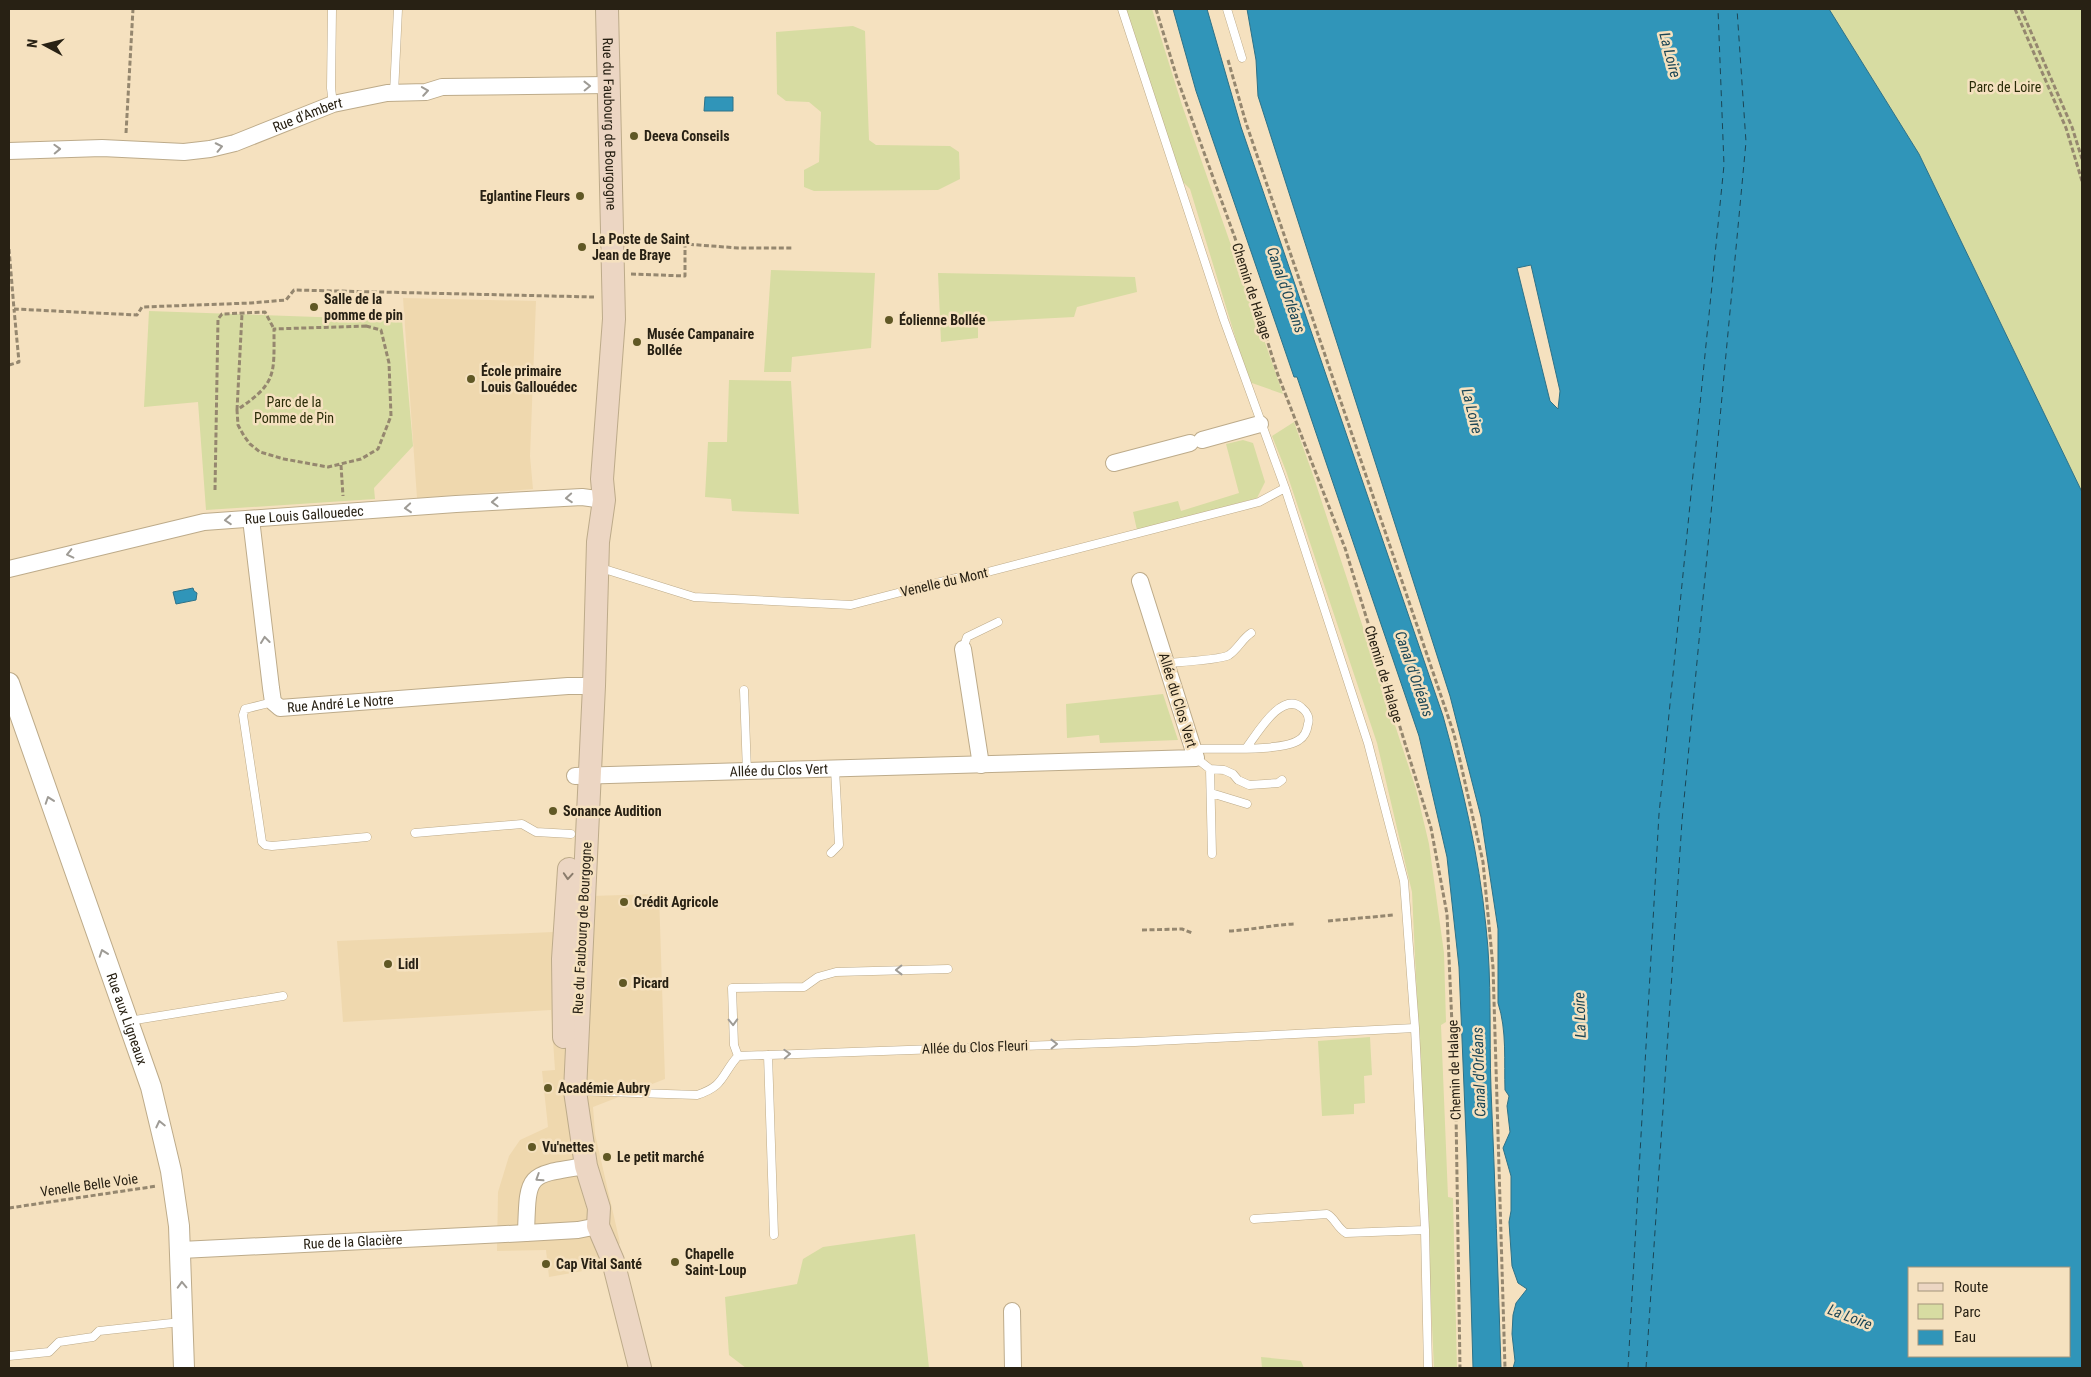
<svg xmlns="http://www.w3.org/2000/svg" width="2091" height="1377" font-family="'Roboto Condensed',sans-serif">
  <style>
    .built { fill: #efd8ae }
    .green { fill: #d7dca2 }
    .water { fill: #3095b9; stroke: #2e7288; fill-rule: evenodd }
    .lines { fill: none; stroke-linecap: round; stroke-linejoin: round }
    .ferry { stroke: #1b4656; stroke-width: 1; stroke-dasharray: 6 5; stroke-linecap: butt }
    .service-casing { stroke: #bdab8a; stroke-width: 9 }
    .minor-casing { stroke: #bdab8a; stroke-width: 18 }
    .tertiary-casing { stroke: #bdab8a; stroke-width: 22 }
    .secondary-casing { stroke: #bdab8a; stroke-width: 24 }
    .path { stroke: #95876f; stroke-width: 3; stroke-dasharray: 5 2.5; stroke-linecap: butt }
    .service { stroke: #fff; stroke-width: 8 }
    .minor { stroke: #fff; stroke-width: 16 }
    .tertiary { stroke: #fff; stroke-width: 20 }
    .secondary { stroke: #ecd6c3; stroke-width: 22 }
    .oneway { stroke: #9e9b95 }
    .oneway2 { stroke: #8a7c6c }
    .poi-dot { fill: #605825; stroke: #f5e1bf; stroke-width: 2 }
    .labels { text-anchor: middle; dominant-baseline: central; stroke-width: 5; stroke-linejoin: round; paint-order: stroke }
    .park-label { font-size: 14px; fill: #2b2c08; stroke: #f5e1bf }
    .street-label { font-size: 14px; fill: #282114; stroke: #f5e1bf }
    .poi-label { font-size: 14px; font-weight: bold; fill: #282114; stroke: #f5e1bf; text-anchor: start }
    .water-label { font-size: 15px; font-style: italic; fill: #1b4656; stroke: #f5e1bf }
  </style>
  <rect width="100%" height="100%" fill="#f5e1bf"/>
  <path class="built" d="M403,298L536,301L530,456L533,489L417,498Z
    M659,894L665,1079L593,1107L595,1134L620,1243L600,1268L549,1277L546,1250L497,1251L498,1192L509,1156L520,1140L548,1127L542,1071L555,1070L551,1010L343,1022L337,941L553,932L590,896Z"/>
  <path class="green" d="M1126,9H1152L1182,105L1283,394L1249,382L1190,189L1182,181Z
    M1829,9H2082V492L1919,154Z
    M853,26L865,31L869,140L876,145L950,146L959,152L960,179L938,190L814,191L804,187V170L819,162L821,112L809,102L786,101L777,94L776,32Z
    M771,270L875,273L871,348L792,357L791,372H764Z
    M938,273L1135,277L1137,292L1077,307L1074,317L978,322V338L941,342Z
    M149,311L402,320L413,446L374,488L375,499L206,510L198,402L144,407Z
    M729,380L791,381L799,514L732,511L731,499L705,497L708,442H727Z
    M1294,422L1313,475L1416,789L1429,844L1444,953L1446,1022L1441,1025L1448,1197L1453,1198L1457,1368H1434L1412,892L1377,743L1286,471L1272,436Z
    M1243,440L1253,443L1265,482L1257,498L1137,530L1133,512L1178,501L1181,511L1239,493L1226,444Z
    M1163,694L1178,740L1100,743L1099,735L1067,738L1066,704Z
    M1370,1037L1372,1075L1364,1076L1365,1103L1354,1104V1114L1322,1116L1318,1041Z
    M915,1234L929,1368H746L729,1355L725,1297L797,1284L803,1259L823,1247Z
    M1261,1357L1301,1361L1304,1368H1262Z"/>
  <path class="water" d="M1173,9H1207L1241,127L1443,716C1462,785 1479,855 1486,927C1492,980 1489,1035 1491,1089C1495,1182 1498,1275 1501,1368H1473L1467,1159L1459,967L1447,857L1419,736L1297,377H1294L1196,91Z
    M1247,9H1829L1919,154L2082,492V1368H1513L1515,1361L1512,1334L1513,1315L1516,1303L1527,1289L1518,1283L1512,1266L1509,1222L1511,1211V1176L1503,1148L1510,1132L1507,1106L1509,1096L1505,1090C1504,1062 1507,1030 1498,1003V929L1481,817L1450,696L1258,96L1256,60ZM1531,265L1560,391L1558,409L1550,401L1517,268ZM1910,1268H2070V1356H1910Z
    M705,97H733V111H704Z
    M193,588L194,591L197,593L196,600L176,604L173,592Z"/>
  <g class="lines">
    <path class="ferry" d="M1628,1368L1659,814L1724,165L1718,9
      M1646,1368L1682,821L1746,142L1737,9"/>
    <g class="service-casing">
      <path id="service" d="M332,9L331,88L333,104
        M1122,9L1224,320L1285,488L1368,743L1404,881L1415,1028L1425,1230L1428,1368
        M1227,9L1242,58
        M394,93L398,9
        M601,568L694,597L851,605L963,576L976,575L1259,502L1285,488
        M963,649L967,637L998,622
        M1166,663C1178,662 1221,660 1229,655C1238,649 1242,639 1251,633
        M744,690L747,772
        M273,702L245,709L243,715L262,842L265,845L272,846L367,837
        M1193,749C1216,748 1282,752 1299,740C1304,737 1307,731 1308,724C1310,718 1307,712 1302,708C1282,690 1257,734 1247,747
        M1196,758L1210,769L1224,770L1233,774L1238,780L1249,785L1278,783L1282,780
        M1210,769L1212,854
        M1211,793L1247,804
        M415,833L522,824L536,832L571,834
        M831,853L839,845L835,769
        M129,1021L283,996
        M768,1055L774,1235
        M738,1056L734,1045L732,988L804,987L818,977L836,972L948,969
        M576,1091L697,1095C725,1086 721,1075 738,1056L1135,1042L1415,1028
        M1254,1219L1327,1214C1335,1218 1337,1228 1346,1233L1425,1230
        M9,1356L49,1352L59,1342L93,1337L99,1331L181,1322"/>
    </g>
    <g class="minor-casing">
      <g id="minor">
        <path id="s1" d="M9,151L102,148L184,152L210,149L235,143L333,104L387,93L426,92L442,87L608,85"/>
        <path d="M1202,440L1260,424"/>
        <path d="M1114,463L1190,443"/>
        <path id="s2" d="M251,519L271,688L273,702L280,708L568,686H594"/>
        <path id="s3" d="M9,569L204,522L456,504L582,497L604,500"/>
        <path d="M963,649L981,765"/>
        <path id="s4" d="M575,776L1196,758L1140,581"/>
        <path d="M526,1233C528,1173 526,1175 586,1166"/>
        <path id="s5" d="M181,1250L526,1233L578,1230L598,1226"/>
        <path d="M1012,1311L1013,1368"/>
      </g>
    </g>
    <g class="tertiary-casing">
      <g id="tertiary">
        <path id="s6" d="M9,683L151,1087L171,1171L179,1226L184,1368"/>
      </g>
    </g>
    <g class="secondary-casing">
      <g id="secondary">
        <path id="s7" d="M607,9L614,319L602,479L604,500L598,542L594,686L575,1091L586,1166L599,1208L598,1226L613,1261L640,1368"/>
        <path d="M564,1037L563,959L569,869"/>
      </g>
    </g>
    <path class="path" d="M1156,9L1177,78L1235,238L1278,375L1345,548L1431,828L1447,914L1456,1113L1460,1368
      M2015,9L2066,128L2082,181
      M2021,9L2072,127L2082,159
      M1228,60L1246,123L1454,734L1483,862L1493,967L1505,1368
      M126,133L133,9
      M9,249L14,309L137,315L142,307L251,303L286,300L294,290L594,297
      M631,274L685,276V244L738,248H793
      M366,326L381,330L389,363L391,416L378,449L361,459L328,467L284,459L260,452L250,444L244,436L238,425L237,410C277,383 274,375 274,329Z
      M9,365L19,362L14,309
      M237,410L242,314
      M341,465L343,496
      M215,490L218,319L222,314L265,312L274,329
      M1328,921L1394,915
      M1142,930L1182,929L1192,933
      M1229,931C1251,930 1272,925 1294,924
      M9,1208L157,1186"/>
    <use href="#service" class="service"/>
    <use href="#minor" class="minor"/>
    <use href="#tertiary" class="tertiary"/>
    <use href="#secondary" class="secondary"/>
  </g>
  <defs><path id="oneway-chevron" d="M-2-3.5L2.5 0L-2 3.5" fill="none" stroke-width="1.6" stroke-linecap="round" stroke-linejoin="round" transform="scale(1.25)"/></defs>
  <g class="oneway">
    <use href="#oneway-chevron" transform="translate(587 86) rotate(-1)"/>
    <use href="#oneway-chevron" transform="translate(425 91) rotate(-9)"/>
    <use href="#oneway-chevron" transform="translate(219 147) rotate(-12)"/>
    <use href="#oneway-chevron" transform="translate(57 149) rotate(-2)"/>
    <use href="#oneway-chevron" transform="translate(569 498) rotate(176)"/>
    <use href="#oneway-chevron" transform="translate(495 502) rotate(178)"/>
    <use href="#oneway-chevron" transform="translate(408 508) rotate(175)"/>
    <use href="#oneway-chevron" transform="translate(228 520) rotate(176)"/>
    <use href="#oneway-chevron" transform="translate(70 554) rotate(167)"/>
    <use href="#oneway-chevron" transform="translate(265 640) rotate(-97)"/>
    <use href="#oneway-chevron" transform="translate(49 800) rotate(-109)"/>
    <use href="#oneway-chevron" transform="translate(103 953) rotate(-109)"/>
    <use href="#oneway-chevron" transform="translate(899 970) rotate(179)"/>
    <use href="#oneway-chevron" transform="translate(733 1022) rotate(88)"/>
    <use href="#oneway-chevron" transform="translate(1054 1044) rotate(-1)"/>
    <use href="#oneway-chevron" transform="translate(787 1054) rotate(-3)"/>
    <use href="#oneway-chevron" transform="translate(160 1124) rotate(-103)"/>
    <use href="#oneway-chevron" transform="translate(539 1178) rotate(147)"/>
    <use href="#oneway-chevron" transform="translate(182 1285) rotate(-92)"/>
  </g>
  <use class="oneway2" href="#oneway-chevron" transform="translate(568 876) rotate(94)"/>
  <g class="poi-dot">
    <circle cx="634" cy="136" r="5"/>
    <circle cx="580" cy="196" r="5"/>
    <circle cx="582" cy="247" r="5"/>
    <circle cx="314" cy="307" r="5"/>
    <circle cx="889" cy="320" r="5"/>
    <circle cx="637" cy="342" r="5"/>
    <circle cx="471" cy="379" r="5"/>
    <circle cx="553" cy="811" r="5"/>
    <circle cx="624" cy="902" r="5"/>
    <circle cx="388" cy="964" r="5"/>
    <circle cx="623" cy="983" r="5"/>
    <circle cx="548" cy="1088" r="5"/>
    <circle cx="532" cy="1147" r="5"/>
    <circle cx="607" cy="1157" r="5"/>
    <circle cx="675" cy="1262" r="5"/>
    <circle cx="546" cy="1264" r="5"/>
  </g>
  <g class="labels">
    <g class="park-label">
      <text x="2005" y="87">Parc de Loire</text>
      <text x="294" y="402">Parc de la<tspan x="294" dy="16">Pomme de Pin</tspan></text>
    </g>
    <g class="street-label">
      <text stroke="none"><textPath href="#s1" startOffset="305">Rue d'Ambert</textPath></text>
      <text stroke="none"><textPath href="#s7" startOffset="115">Rue du Faubourg de Bourgogne</textPath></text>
      <text transform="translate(1252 291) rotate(72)">Chemin de Halage</text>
      <text stroke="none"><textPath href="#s3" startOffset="301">Rue Louis Gallouedec</textPath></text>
      <text transform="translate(944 582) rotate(-13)">Venelle du Mont</text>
      <text transform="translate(1384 674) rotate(73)">Chemin de Halage</text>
      <text transform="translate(1178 700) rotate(73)">Allée du Clos Vert</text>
      <text stroke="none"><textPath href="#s2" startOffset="254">Rue André Le Notre</textPath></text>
      <text stroke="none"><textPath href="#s4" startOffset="204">Allée du Clos Vert</textPath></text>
      <text transform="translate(582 928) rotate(-87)">Rue du Faubourg de Bourgogne</text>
      <text stroke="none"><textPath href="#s6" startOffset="356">Rue aux Ligneaux</textPath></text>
      <text transform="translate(975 1047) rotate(-2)">Allée du Clos Fleuri</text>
      <text transform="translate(1454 1070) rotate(-92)">Chemin de Halage</text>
      <text transform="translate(89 1185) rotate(-8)">Venelle Belle Voie</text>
      <text stroke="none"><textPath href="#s5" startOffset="172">Rue de la Glacière</textPath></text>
    </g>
    <g class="poi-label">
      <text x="644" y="136">Deeva Conseils</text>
      <text x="570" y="196" text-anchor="end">Eglantine Fleurs</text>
      <text x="592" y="239">La Poste de Saint<tspan x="592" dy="16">Jean de Braye</tspan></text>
      <text x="324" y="299">Salle de la<tspan x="324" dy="16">pomme de pin</tspan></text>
      <text x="899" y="320">Éolienne Bollée</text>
      <text x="647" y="334">Musée Campanaire<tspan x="647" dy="16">Bollée</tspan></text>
      <text x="481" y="371">École primaire<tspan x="481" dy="16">Louis Gallouédec</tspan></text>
      <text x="563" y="811">Sonance Audition</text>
      <text x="634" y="902">Crédit Agricole</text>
      <text x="398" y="964">Lidl</text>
      <text x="633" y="983">Picard</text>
      <text x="558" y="1088">Académie Aubry</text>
      <text x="542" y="1147">Vu'nettes</text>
      <text x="617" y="1157">Le petit marché</text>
      <text x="685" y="1254">Chapelle<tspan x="685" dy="16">Saint-Loup</tspan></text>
      <text x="556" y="1264">Cap Vital Santé</text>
    </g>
    <g class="water-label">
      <text transform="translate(1670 55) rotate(75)">La Loire</text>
      <text transform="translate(1286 290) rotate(71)">Canal d'Orléans</text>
      <text transform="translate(1472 411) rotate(76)">La Loire</text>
      <text transform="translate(1414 674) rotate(71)">Canal d'Orléans</text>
      <text transform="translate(1580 1015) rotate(-92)">La Loire</text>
      <text transform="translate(1479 1072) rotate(-92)">Canal d'Orléans</text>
      <text transform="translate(1850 1317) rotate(21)">La Loire</text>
    </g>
  </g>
  <rect width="2091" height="1377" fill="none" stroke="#282114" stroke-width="20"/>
  <rect x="1908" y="1267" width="162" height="90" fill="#f5e1bf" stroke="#a3947b"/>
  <rect x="1918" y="1283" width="25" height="8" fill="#ecd6c3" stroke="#a3947b"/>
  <text x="1954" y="1292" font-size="15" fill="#282114">Route</text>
  <rect x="1918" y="1304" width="25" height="15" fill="#d7dca2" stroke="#a3947b"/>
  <text x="1954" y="1317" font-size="15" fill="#282114">Parc</text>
  <rect x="1918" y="1330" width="25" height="15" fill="#3095b9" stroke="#a3947b"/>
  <text x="1954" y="1342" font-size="15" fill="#282114">Eau</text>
  <g transform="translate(45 45) rotate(277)" stroke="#f5e1bf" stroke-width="4" paint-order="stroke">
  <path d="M0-4L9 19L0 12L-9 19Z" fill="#282114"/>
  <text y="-8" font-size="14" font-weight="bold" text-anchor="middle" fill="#282114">N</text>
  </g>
</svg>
